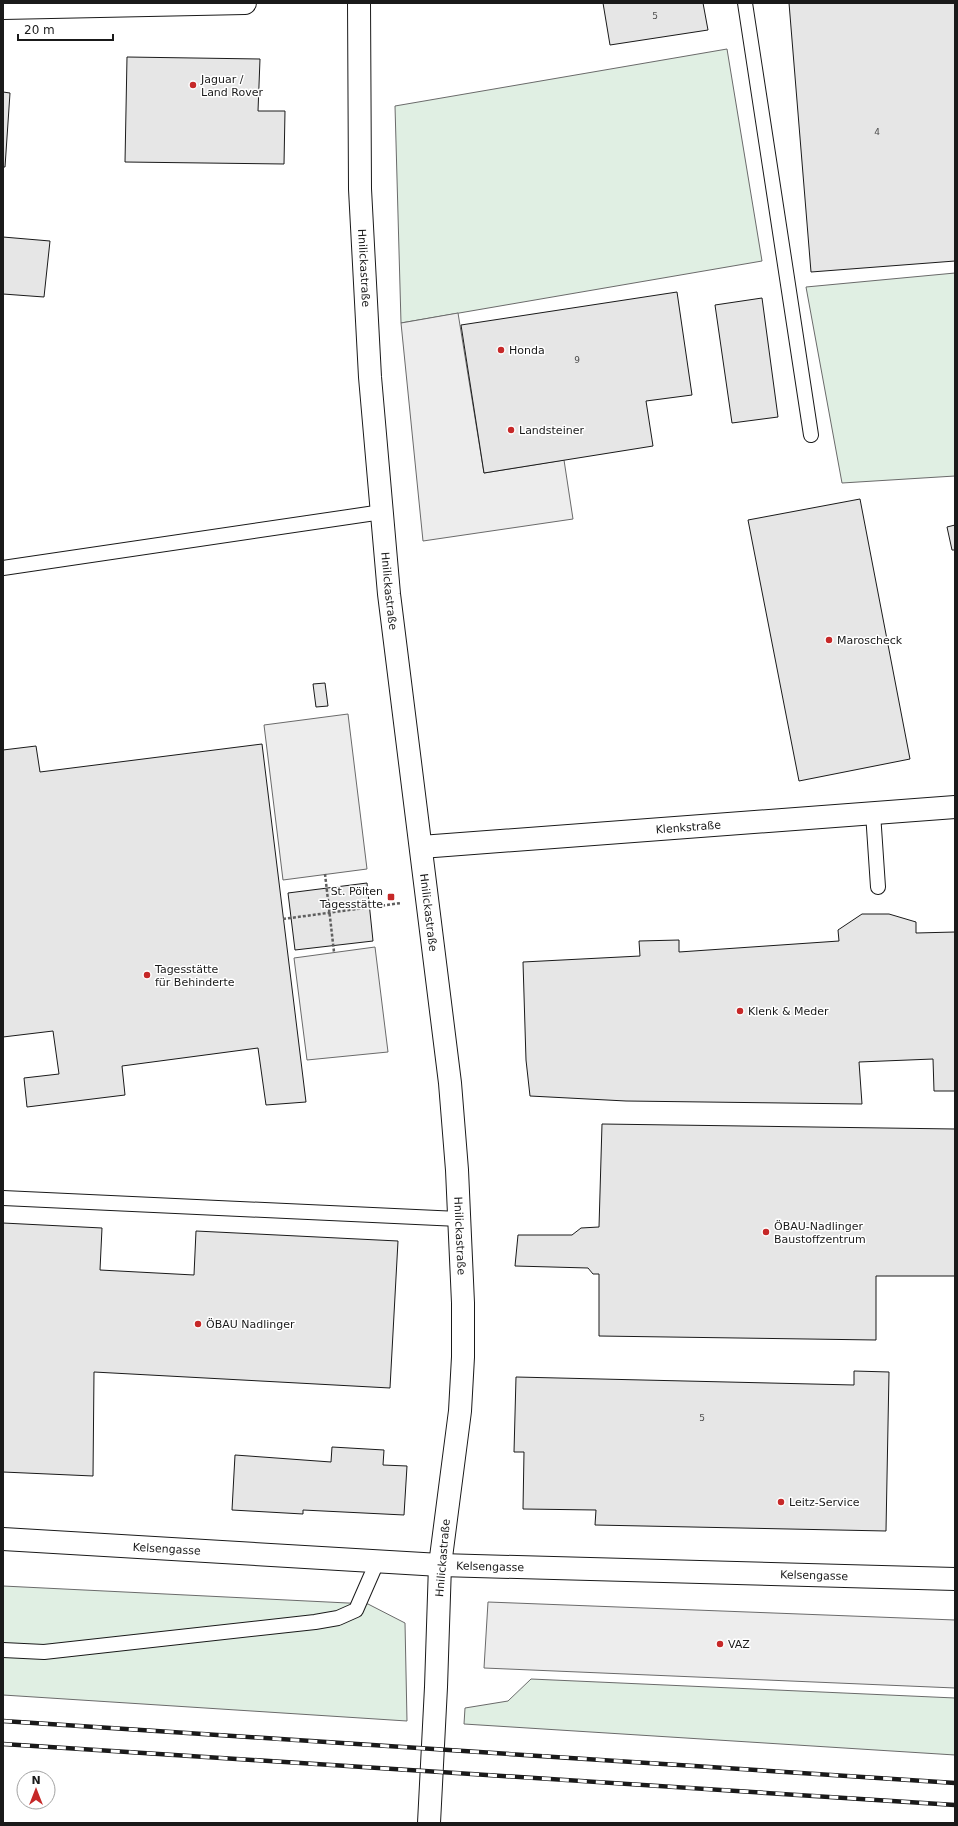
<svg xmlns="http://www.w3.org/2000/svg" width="958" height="1826" font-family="'DejaVu Sans',sans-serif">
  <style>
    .green { fill: #e0efe3; stroke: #6a6a6a }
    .parking { fill: #ededed; stroke: #6a6a6a }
    .building { fill: #e6e6e6; stroke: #1a1a1a }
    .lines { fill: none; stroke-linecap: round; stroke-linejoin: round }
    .lane-casing { stroke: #1a1a1a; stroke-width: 16 }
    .street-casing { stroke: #1a1a1a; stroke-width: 24 }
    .path { stroke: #5f5f5f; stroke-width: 2.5; stroke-dasharray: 3 2; stroke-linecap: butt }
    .lane { stroke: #fff; stroke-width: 14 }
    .street { stroke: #fff; stroke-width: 22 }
    .rail-casing { stroke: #1a1a1a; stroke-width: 4.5 }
    .rail { stroke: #fff; stroke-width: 3; stroke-dasharray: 9; stroke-linecap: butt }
    .poi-dot { fill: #c62828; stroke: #fff; stroke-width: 1.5 }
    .labels { text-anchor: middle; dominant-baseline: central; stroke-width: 3; stroke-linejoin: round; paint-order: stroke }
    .number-label { font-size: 9px; fill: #4d4d4d }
    .poi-label { font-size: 11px; fill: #1a1a1a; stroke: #fff; text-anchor: start }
    .street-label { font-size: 11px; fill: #1a1a1a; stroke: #fff }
  </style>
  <rect width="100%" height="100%" fill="#fff"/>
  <path class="green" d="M727,49L762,261L401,323L395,106Z
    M955,273V476L842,483L806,287Z
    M3,1586L368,1604L405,1623L407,1721L3,1695Z
    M531,1679L955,1698V1755L464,1724L465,1708L508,1701Z"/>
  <path class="parking" d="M458,313L484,473L564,460L573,519L423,541L401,323Z
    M348,714L367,869L283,880L264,725Z
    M375,947L388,1052L307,1060L294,958Z
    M488,1602L955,1620V1688L484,1668Z"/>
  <path class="building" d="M603,3H703L708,30L610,45Z
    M789,3H955V261L811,272Z
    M127,57L260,59L258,111H285L284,164L125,162Z
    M3,92L10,93L5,167H3Z
    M3,237L50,241L44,297L3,294Z
    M677,292L692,395L646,401L653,446L484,473L461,325Z
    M762,298L778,417L732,423L715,305Z
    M860,499L910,759L799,781L748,520Z
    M955,525V550H952L947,527Z
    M325,683L328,706L316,707L313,684Z
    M262,744L306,1102L266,1105L258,1048L122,1066L125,1095L27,1107L24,1078L59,1074L53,1031L3,1037V750L36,746L40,772Z
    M367,883L373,941L295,950L288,893Z
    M862,914H889L916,922V933L955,932V1091H934L933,1059L859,1062L862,1104L626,1101L530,1096L526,1060L523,962L640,956L639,941L679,940V952L839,941L838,930Z
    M602,1124L955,1129V1276H876V1340L599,1336V1274H593L588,1268L515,1266L518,1235H572L581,1228L599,1227Z
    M3,1223L102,1228L100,1270L194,1275L196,1231L398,1241L390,1388L94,1372L93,1476L3,1472Z
    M854,1371L889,1372L886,1531L595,1525L596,1510L523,1509L524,1452H514L516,1377L854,1385Z
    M332,1447L384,1450L383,1465L407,1466L404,1515L303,1510V1514L232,1510L235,1455L331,1462Z"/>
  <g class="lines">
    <g class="lane-casing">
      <path id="lane" d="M745,3L811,435
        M3,568L382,512
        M873,813L878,887
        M3,1198L459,1219
        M3,1650L44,1652L315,1622L338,1618L356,1610L377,1562"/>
    </g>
    <g class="street-casing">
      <g id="street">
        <path id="s1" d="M359,3L360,189L370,377L389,594L450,1083L457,1170L463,1303V1357L460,1411L440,1565L436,1687L429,1823"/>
        <path d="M3,8L245,3"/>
        <path id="s2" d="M421,847L955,807"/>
        <path id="s3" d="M3,1539L440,1565L955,1579"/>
      </g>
    </g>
    <path class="path" d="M325,874L334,952
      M283,919L401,903"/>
    <use href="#lane" class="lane"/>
    <use href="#street" class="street"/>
    <g class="rail-casing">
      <path id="rail" d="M3,1721L955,1783
        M3,1744L955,1805"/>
    </g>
    <use href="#rail" class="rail"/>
  </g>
  <g class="poi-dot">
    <circle cx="193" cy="85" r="4"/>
    <circle cx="501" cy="350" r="4"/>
    <circle cx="511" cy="430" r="4"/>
    <circle cx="829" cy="640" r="4"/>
    <rect x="387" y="893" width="8" height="8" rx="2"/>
    <circle cx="147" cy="975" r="4"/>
    <circle cx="740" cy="1011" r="4"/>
    <circle cx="766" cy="1232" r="4"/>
    <circle cx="198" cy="1324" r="4"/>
    <circle cx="781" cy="1502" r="4"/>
    <circle cx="720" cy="1644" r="4"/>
  </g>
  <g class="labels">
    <g class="number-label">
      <text x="655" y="16">5</text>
      <text x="877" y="132">4</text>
      <text x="577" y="360">9</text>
      <text x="702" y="1418">5</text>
    </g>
    <g class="poi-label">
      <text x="201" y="79">Jaguar /<tspan x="201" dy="13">Land Rover</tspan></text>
      <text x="509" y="350">Honda</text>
      <text x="519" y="430">Landsteiner</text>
      <text x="837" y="640">Maroscheck</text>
      <text x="383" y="891" text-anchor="end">St. Pölten<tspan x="383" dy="13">Tagesstätte</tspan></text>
      <text x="155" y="969">Tagesstätte<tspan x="155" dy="13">für Behinderte</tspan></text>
      <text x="748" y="1011">Klenk &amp; Meder</text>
      <text x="774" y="1226">ÖBAU-Nadlinger<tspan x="774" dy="13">Baustoffzentrum</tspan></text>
      <text x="206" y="1324">ÖBAU Nadlinger</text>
      <text x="789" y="1502">Leitz-Service</text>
      <text x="728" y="1644">VAZ</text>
    </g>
    <g class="street-label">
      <text stroke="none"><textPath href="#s1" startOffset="265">Hnilickastraße</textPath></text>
      <text stroke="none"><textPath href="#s1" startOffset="589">Hnilickastraße</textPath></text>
      <text stroke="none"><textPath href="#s2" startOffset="268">Klenkstraße</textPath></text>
      <text stroke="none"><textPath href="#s1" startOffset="913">Hnilickastraße</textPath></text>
      <text stroke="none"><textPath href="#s1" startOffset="1238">Hnilickastraße</textPath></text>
      <text stroke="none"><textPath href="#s3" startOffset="164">Kelsengasse</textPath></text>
      <text transform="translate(443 1558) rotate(-85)">Hnilickastraße</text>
      <text stroke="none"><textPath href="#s3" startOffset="488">Kelsengasse</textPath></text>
      <text stroke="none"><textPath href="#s3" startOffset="812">Kelsengasse</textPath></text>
    </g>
  </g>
  <rect width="958" height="1826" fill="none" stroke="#1a1a1a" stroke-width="8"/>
  <g transform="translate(36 1790)"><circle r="19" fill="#ffffff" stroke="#a3a3a3"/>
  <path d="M0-3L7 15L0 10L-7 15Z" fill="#c62828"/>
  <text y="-6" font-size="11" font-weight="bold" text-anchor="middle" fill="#1a1a1a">N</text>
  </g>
  <path d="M18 34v6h95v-6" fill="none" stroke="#1a1a1a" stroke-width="2"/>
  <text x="24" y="34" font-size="12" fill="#1a1a1a" stroke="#ffffff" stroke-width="3" paint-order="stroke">20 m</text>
</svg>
